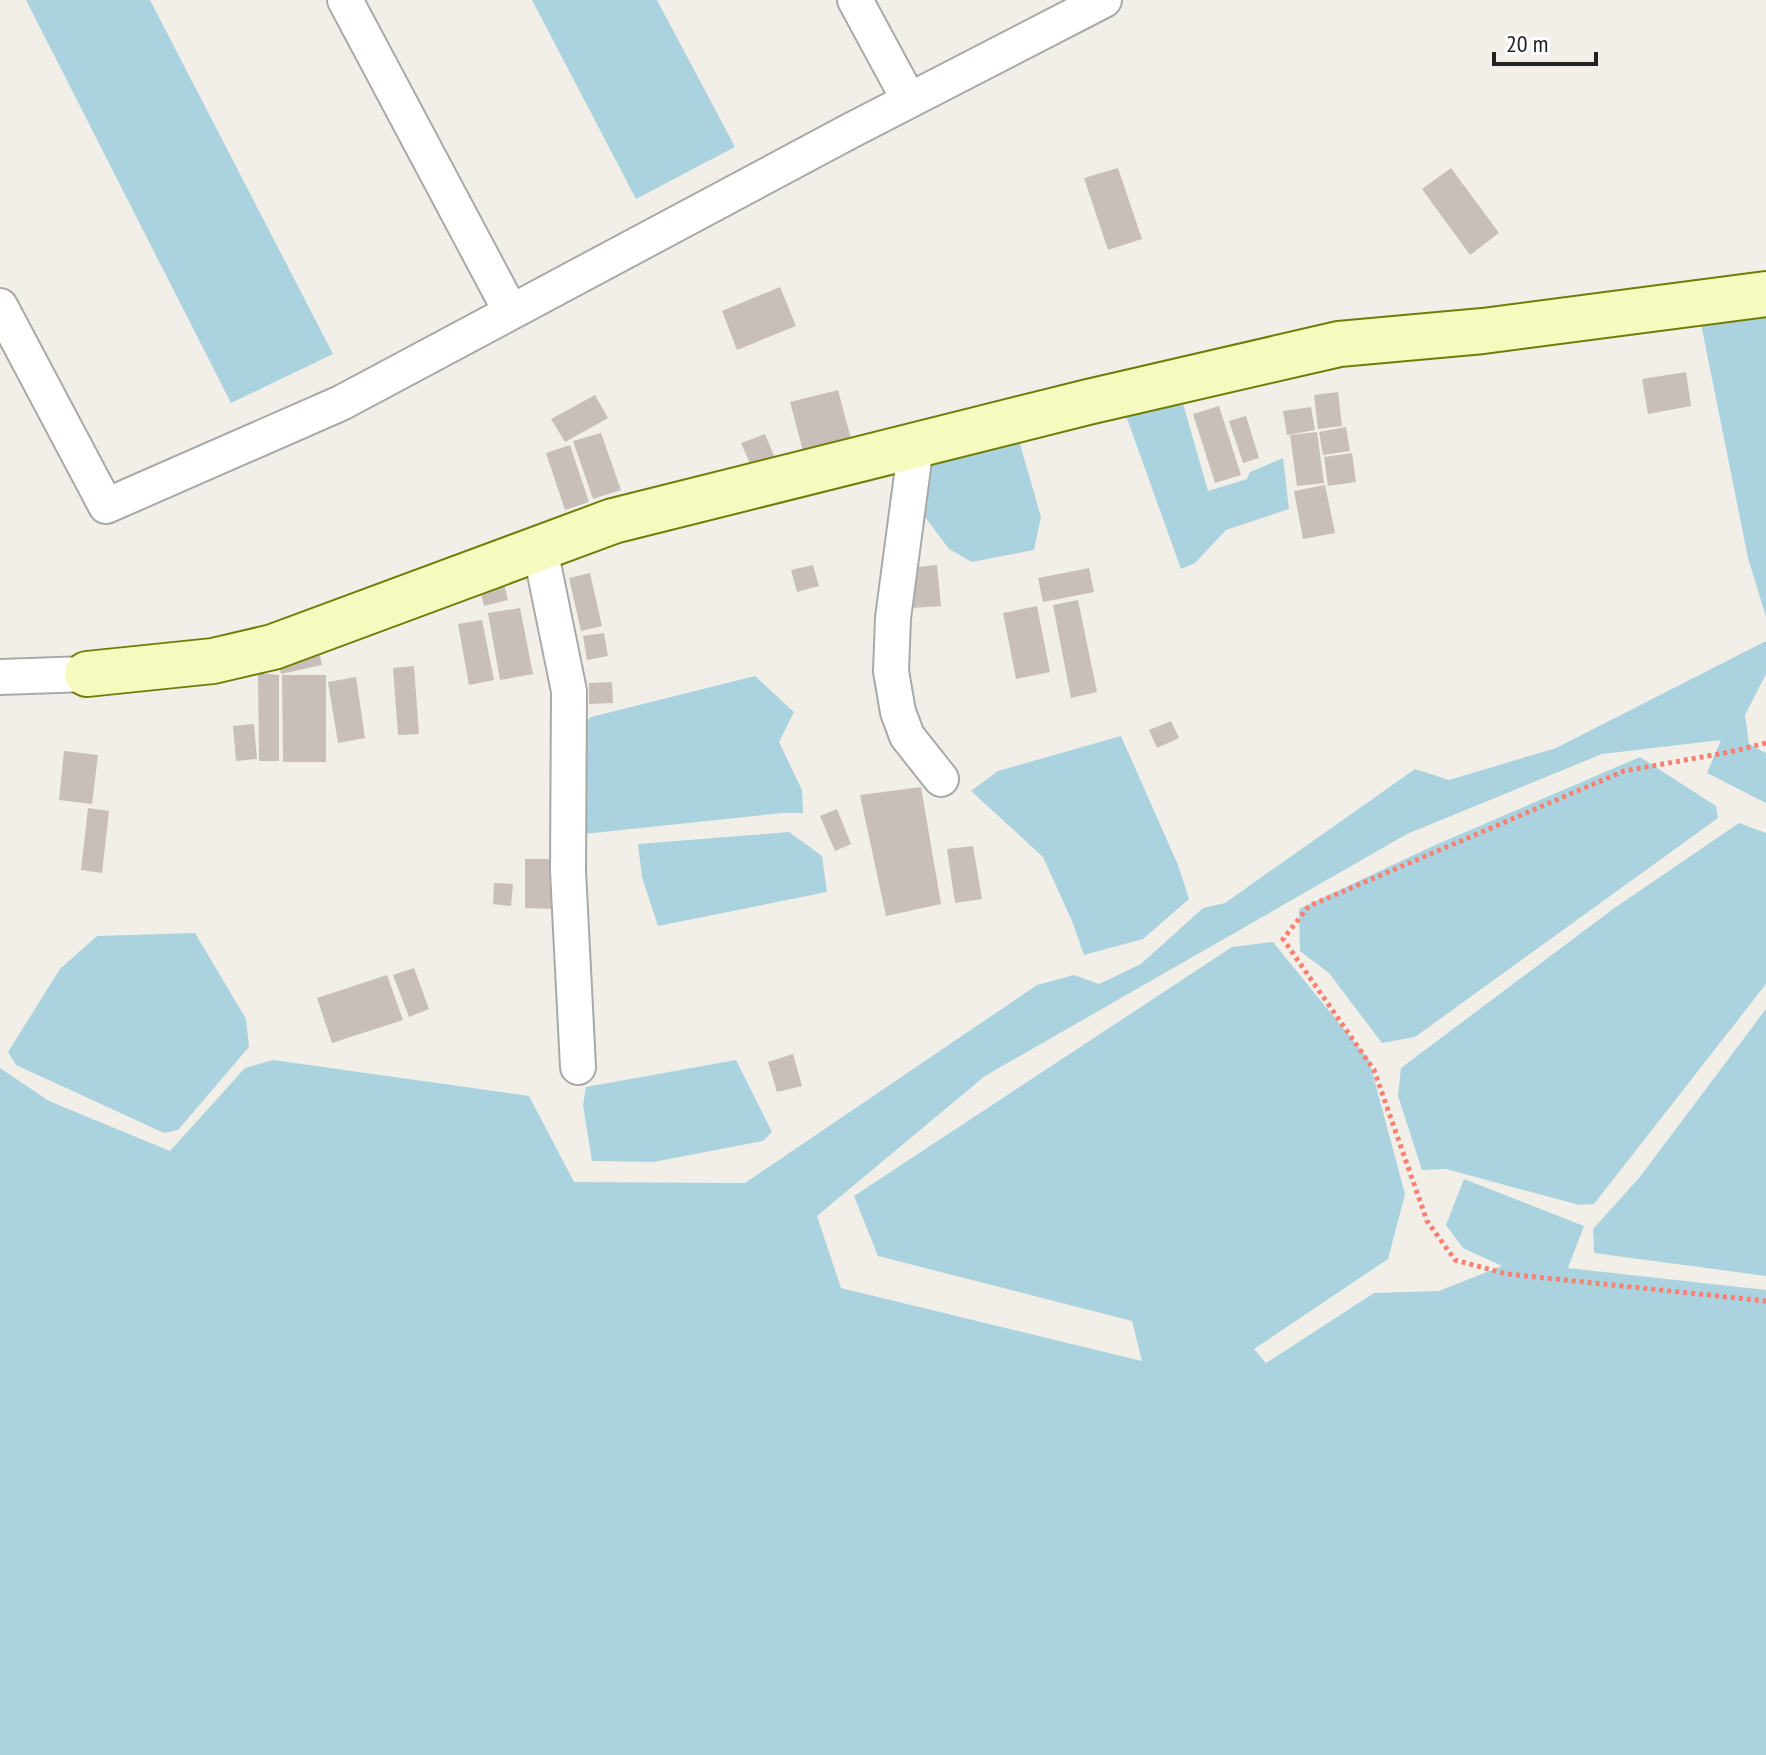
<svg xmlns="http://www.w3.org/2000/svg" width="1766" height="1755" font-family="'PT Sans Narrow',sans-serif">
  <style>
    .water { fill: #aad3df }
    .building { fill: #c7bfb8 }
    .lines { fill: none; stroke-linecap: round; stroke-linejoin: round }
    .street-casing { stroke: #a9a9a9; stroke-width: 38 }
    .secondary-casing { stroke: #707d05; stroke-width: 48 }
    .path { stroke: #fa8072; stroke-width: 5; stroke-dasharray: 4 4; stroke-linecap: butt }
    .street { stroke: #fff; stroke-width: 34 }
    .secondary { stroke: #f7fabf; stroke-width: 44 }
  </style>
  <rect width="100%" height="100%" fill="#f2efe9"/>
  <path class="water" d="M26,0H150L333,354L231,403Z
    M532,0H657L735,147L636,199Z
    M1766,307V617L1748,558L1699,314Z
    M1182,400L1208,491L1247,479L1250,472L1283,458L1289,509L1226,530L1195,563L1181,569L1125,413Z
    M1009,441L1020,444L1041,517L1034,550L972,562L949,549L922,513L933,459Z
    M1766,641V674L1745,715L1749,744L1766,753V803L1707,773L1721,740L1602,754L1407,834L985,1076L817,1216L841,1288L1142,1361L1132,1321L878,1256L854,1196L1232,947L1273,942L1369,1060L1405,1194L1388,1259L1254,1349L1266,1363L1374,1293L1439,1291L1502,1266L1463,1248L1446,1225L1464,1179L1584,1226L1568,1268L1766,1290V1755H0V1068L49,1101L170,1151L245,1068L273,1060L529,1096L574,1182L745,1183L1037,985L1074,975L1099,984L1141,964L1203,908L1225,903L1415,769L1449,780L1556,748Z
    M755,676L794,712L779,742L802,790L803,813H782L584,834L581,726L591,717Z
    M1121,736L1178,865L1189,899L1143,939L1084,955L1072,921L1043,857L971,791L998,771Z
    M1640,757L1716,806L1718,818L1415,1037L1382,1043L1329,973L1300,951L1299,909L1433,846Z
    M1739,823L1766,833V984L1594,1204L1579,1205L1446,1169L1422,1170L1398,1096L1401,1068L1613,909Z
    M789,832L822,856L827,892L658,926L642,877L638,844Z
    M195,933L246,1019L249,1047L178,1130L164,1133L16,1065L8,1052L60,969L97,936Z
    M1766,1009V1276L1594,1253L1593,1229L1639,1178Z
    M736,1060L772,1132L763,1141L653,1162L592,1161L583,1105L586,1087Z"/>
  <path class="building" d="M1118,168L1142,239L1108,250L1084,178Z
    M1451,168L1499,233L1470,255L1422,189Z
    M780,287L796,326L737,350L722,311Z
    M1686,372L1691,406L1648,414L1642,379Z
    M838,390L851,439L803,451L790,402Z
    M1338,392L1342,426L1318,429L1314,395Z
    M595,395L608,418L565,442L551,419Z
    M1219,406L1241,475L1215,483L1193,414Z
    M1311,407L1315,430L1287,435L1283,411Z
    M1246,416L1259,458L1243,463L1229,421Z
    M1346,427L1350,451L1323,455L1319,432Z
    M1317,432L1324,483L1297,486L1290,435Z
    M601,433L621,490L593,499L573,441Z
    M765,434L775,458L752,468L741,443Z
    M570,445L589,502L565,510L546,453Z
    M1352,453L1356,482L1328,486L1324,457Z
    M1325,485L1335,533L1303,539L1294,491Z
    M813,565L819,586L797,592L791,570Z
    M937,565L941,606L912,608L908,568Z
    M1089,568L1094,592L1043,602L1038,578Z
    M590,573L602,626L581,631L569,578Z
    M502,576L508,600L484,606L478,581Z
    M1078,600L1097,692L1071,698L1053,605Z
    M1037,606L1050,672L1016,679L1003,613Z
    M520,608L533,674L500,680L488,613Z
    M482,620L494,680L469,685L458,624Z
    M604,633L608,656L587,660L583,636Z
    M317,643L322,665L281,674L276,652Z
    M414,666L419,734L398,735L393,668Z
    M258,673L279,675V761H259Z
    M282,675H326V762H283Z
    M356,677L365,738L338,743L328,682Z
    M612,682L613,703L589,704V683Z
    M1171,721L1179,738L1157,748L1149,730Z
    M254,724L257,759L236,761L233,726Z
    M64,751L98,755L92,804L59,800Z
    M921,787L941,904L886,916L860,795Z
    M88,808L109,811L102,873L81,870Z
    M837,809L851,844L835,851L820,816Z
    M973,846L982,899L955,903L947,849Z
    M525,859H556V909L525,908Z
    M494,883L513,884L511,906L493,904Z
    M414,968L429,1009L409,1017L393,975Z
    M387,975L403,1020L332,1043L317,998Z
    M793,1054L802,1086L777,1092L768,1062Z"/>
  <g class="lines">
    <g class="street-casing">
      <path id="street" d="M345,0L511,312
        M855,0L909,100
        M0,306L106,506L341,403L850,131L1104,0
        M916,445L893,618L891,671L898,712L907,736L941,779
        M540,549L569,691L568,871L578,1067
        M0,677L87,674"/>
    </g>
    <g class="secondary-casing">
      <path id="secondary" d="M87,674L213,661L273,647L613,521L1088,402L1339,344L1483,331L1766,294"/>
    </g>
    <path class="path" d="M1766,743L1730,752L1624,771L1309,906L1283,939L1374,1070L1427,1221L1455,1260L1507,1274L1766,1301"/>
    <use href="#street" class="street"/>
    <use href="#secondary" class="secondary"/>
  </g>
  <path d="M1494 52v12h102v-12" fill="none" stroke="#222222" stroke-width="4"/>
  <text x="1506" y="52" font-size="24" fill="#222222" stroke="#ffffff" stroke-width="6" paint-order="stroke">20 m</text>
</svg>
